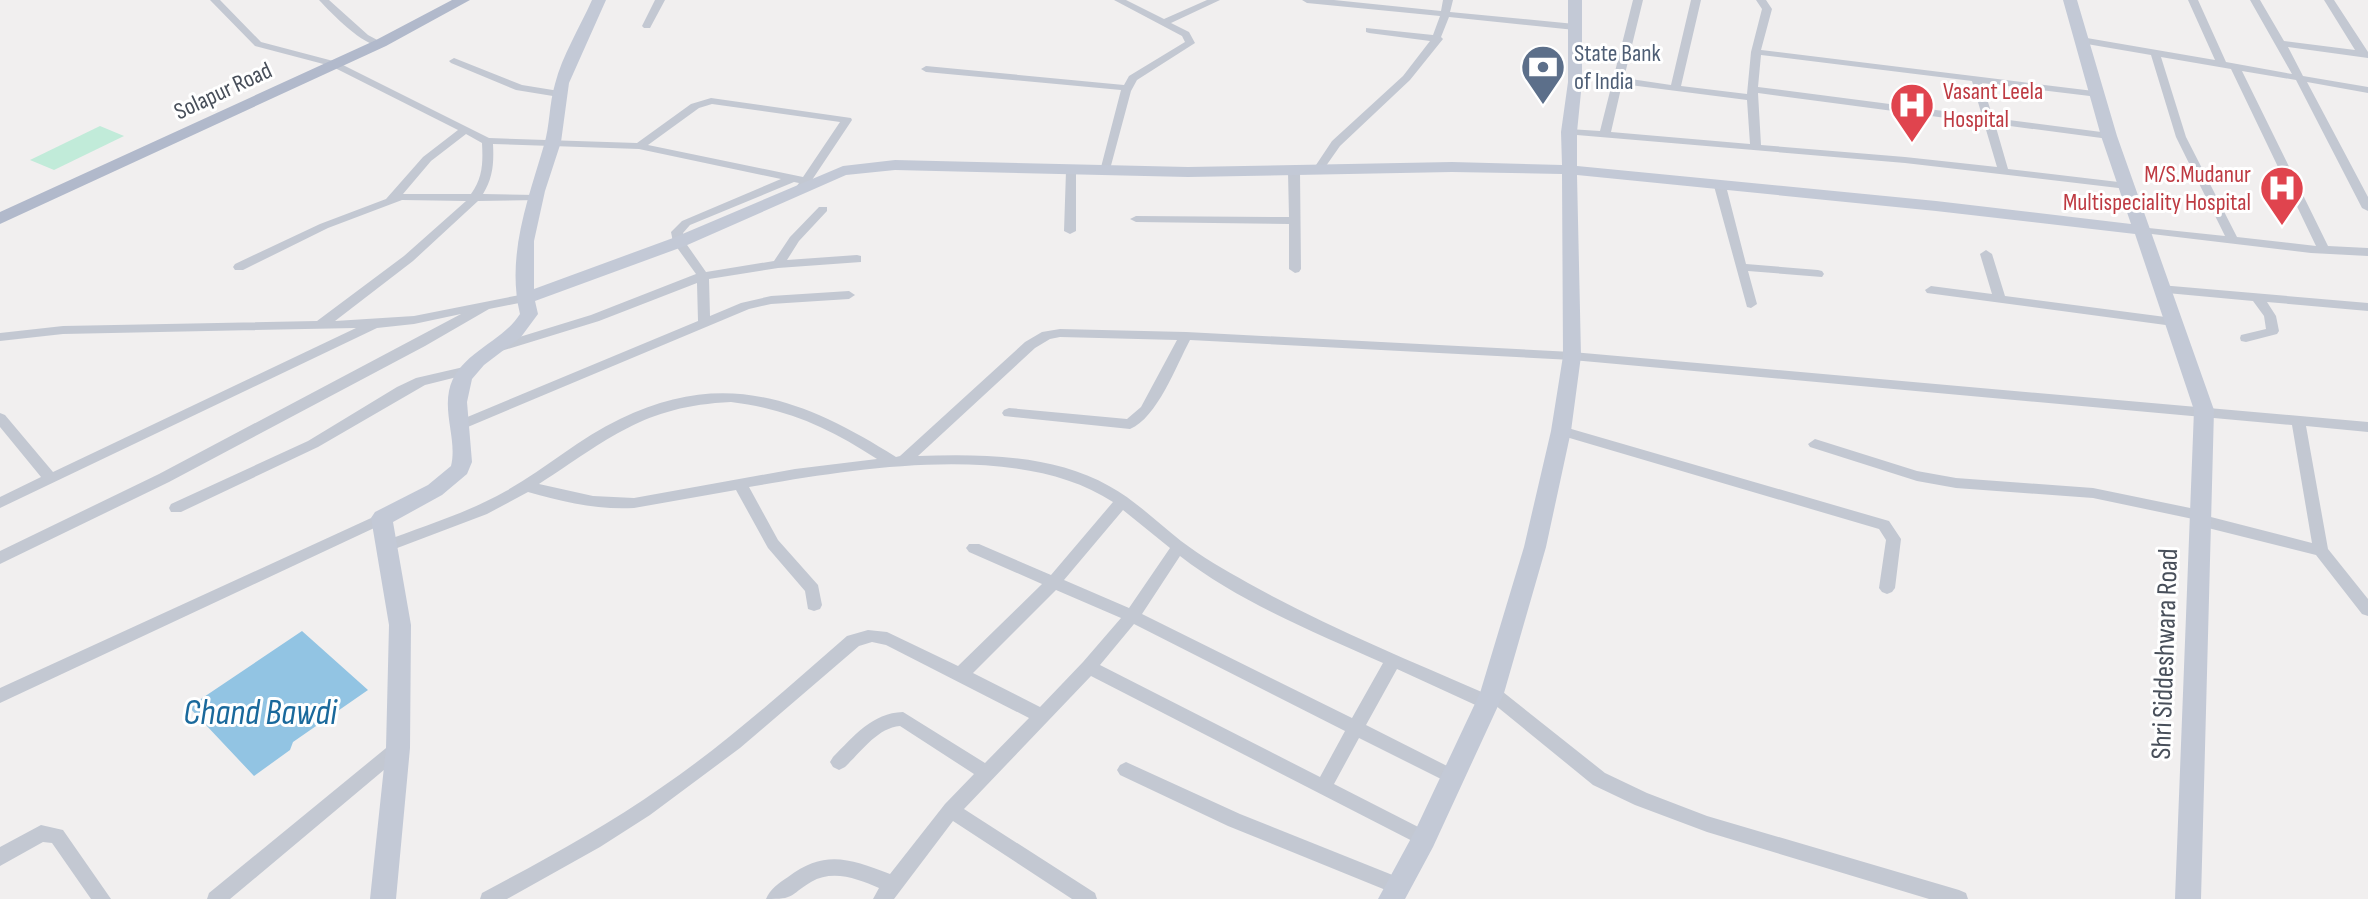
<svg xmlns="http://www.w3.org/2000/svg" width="2368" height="899" font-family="'Sofia Sans Condensed',sans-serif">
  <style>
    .green { fill: #c1ebd9 }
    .water { fill: #92c4e3 }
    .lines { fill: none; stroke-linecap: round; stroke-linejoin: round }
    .street { fill: #c3c8d2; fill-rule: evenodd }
    .secondary { fill: #c3c9d6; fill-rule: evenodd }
    .primary { fill: #b1b9cb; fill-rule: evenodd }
    .labels { text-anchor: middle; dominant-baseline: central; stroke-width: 6; stroke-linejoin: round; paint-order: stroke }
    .far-service-label { font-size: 24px; fill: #4e5e75; stroke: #fff; text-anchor: start }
    .far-street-label { font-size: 24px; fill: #484f5a; stroke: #fff }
    .far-health-label { font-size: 24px; fill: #be3a42; stroke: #fff; text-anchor: start }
    .street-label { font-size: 28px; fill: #484f5a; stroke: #fff }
    .near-water-label { font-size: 36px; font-style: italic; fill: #1a699c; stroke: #fff }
  </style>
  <rect width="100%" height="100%" fill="#f1efef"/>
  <path class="green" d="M100,126L124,136L54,170L30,160Z"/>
  <path class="water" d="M302,631L368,690L293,742L290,750L254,776L189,707Z"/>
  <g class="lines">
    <path class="street" d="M210,0H220L261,42L337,62L489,138L637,143L691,104L711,98L851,118L852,120L806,189H798L796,187L799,183L794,182L690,225L683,233L685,242L706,272L774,261L790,237L819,207H827V211L799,241L787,260L857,255L861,256V262L778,268L709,279L710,316L741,303L771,296L849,291L855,295L849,299L771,304L749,309L463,429H453L451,426L453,423L698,321L697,283L599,321L498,352L492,348L493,345L591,315L696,274L673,242L671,232L682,221L781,179L639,149L493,144C494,163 493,178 483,194L536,195L542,198L540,200L478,201L413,261L335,321L414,316L525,294L531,298L529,301L489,309L425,346L169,482L0,564V551L159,474L461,314L414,324L377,328L0,508V497L41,477L0,427V413L5,415L53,472L356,328L63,334L0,341V333L63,326L317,321L404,256L466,201L402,200L328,228L243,270H235L233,267L235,264L320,224L386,199L423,157L458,130L331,66L255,46ZM712,104L840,122L803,177L648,145L699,108ZM466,134L482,143C483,162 483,178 471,194H403L431,161Z
      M319,0H329L368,35L381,42V46C363,46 332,14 319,0Z
      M655,0H665L650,28H644L642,26Z
      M1114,0H1126L1164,19L1207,0H1220L1171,23L1189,32L1195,43L1137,80L1131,91L1109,173H1101L1100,171L1121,90L926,72L921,69L926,66L1124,85L1129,76L1185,42L1182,36Z
      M1302,0H1334L1441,11L1443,0H1453L1450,12L1575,24L1580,27L1575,30L1449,17L1441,37L1443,39L1410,80L1340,146L1321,173L1317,174L1312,171L1332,141L1403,76L1430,41L1369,33L1366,32V28L1433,35L1440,16L1307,3Z
      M1633,0H1643L1624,78L1671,85L1691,0H1701L1681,86L1747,94L1751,52L1762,9L1756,0H1766L1772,9L1761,50L2102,92L2103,94L2098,97L1982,83L1993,118L2109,133L2114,136L2109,139L1995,124L2008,169L2127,183L2133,186L2127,189L1905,163L1565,134L1564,132L1569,129L1600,131ZM1761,55L1972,81L1982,116L1758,87ZM1622,84L1747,100L1750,144L1611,132ZM1758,93L1984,123L1997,167L1905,157L1761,145Z
      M2188,0H2198L2226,62L2292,74L2250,0H2260L2284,41L2355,50L2324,0H2334L2368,52V58L2288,47L2303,76L2368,87V93L2307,82L2368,197V211L2362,208L2296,80L2242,71L2328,246L2368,248V256L2311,253L2135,232L2133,230L2139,227L2225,236L2176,137L2151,55L2081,43L2076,40L2081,37L2215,60ZM2161,57L2231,69L2316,246L2237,237L2186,137Z
      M454,58L522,85L559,91L564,94L559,97L516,90L451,63L449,61Z
      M1071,168L1076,171V231L1070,234L1064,231L1066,171Z
      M1294,169L1300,172L1301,269L1299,272L1295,273L1289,269V224L1136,222L1130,219L1136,216L1289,217L1288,172Z
      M1720,183L1726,186L1746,264L1818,270L1822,271L1824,274L1822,277L1748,271L1757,304L1751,308L1747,307L1714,186Z
      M1986,250L1992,254L2005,296L2173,318L2179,322L2173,326L1927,293L1925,290L1931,286L1992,294L1980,254Z
      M2160,285L2368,303V311L2267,302L2276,316L2279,331L2277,334L2246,342L2241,341L2240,338L2241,335L2266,329L2264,316L2253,301L2156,292L2154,289Z
      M1060,329L1186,332L1572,352L2368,422V432L2306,426L2328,549L2368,599V616L2362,614L2316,555L2200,526L2195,524L2193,519L2093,498L1956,488L1917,481L1810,447L1808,444L1815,439L1917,471L1956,478L2093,488L2200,510L2205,511L2207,516L2312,543L2292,425L1572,360L1190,340C1176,366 1157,418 1130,429L1004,416L1002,413L1004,410L1009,408L1127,419L1141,407L1177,340L1060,337L1050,339L1035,348L918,456C980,454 1053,454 1109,486C1135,500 1157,522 1181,541C1202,557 1225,570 1248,583C1325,626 1404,658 1484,693L1486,688L1492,686L1498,688L1605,773L1647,793L1707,816L1959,890L1966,893L1968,899H1929L1707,832L1635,805L1593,785L1495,705L1488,710L1482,708L1397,669L1366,725L1457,771L1460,776L1457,781L1451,784L1359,738L1334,784L1430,833L1433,839L1430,845L1424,847L1091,676L964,809L1095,893L1097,899H1072L953,821L894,899H873L879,888C858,879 833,869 811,882C788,896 796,899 766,899C770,889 779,883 788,877C825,849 850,859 890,874L945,804L974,774L900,726C877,728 861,752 845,767L839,770L833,767L830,762L833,757C854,736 872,713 903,712L985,763L1029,718L886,645L872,642L859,646L740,748L650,815L600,847L507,899H480L482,893C544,860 605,827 662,787C728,742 787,688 847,636L868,630L887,632L958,666L1042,584L969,552L966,548L969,544H979L1051,575L1113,502C1019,440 854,469 749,487L778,540L818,585L822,605L820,609L814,611L808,609L805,591L768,548L736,490L634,508C597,510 563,502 528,492L487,514L392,550H382L379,546L382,542C424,526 467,513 506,491C545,469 580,438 620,419C724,368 804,399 896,457L900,456L1025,342L1042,332ZM731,402C788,409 829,428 877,459L795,469L634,498L593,496L539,484C609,439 643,406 731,402ZM1123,510L1170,548L1129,608L1064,580ZM1180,556C1239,602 1316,633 1383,663L1352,718L1142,614ZM1056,590L1121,618L1083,662L1040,707L973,673ZM1134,624L1345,731L1320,777L1100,665Z
      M468,366L475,370L473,373L425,385L318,447L181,512H171L169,508L171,504L308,441L397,387L416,378Z
      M1561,426L1889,521L1901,539L1895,588L1892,592L1887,594L1882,592L1879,588L1886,540L1879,529L1556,434L1554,431Z
      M382,513L387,514L389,518L387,522L0,703V688Z
      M397,742L403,744L406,749L403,754L230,899H207L209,893L391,744Z
      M1126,762L1240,814L1405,880L1407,886L1405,892L1398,895L1228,826L1120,775L1117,770L1120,765Z
      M41,825L63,830L111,899H91L52,843L43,842L0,866V847Z"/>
    <path class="secondary" d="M592,0H606L569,83L561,142L545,191L534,241V289L673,238L843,166L895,160L1188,167L1452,162L1562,165L1561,132L1568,82V0H1582V82L1577,132V166L1936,201L2131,224L2101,136L2063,0H2077L2117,136L2214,410L2201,899H2175L2194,410L2135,234L1936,211L1577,175L1581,356L1571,431L1546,547L1504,693L1433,847L1405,899H1378L1415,831L1480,693L1524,547L1551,431L1563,356L1562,174L1452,172L1188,177L895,170L846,175L685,246L535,301L538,314L521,337L484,365L472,379L467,402L472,462L467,474L442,495L393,522L411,625L410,748L396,899H370L386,748L389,625L371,518L375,512L428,485L451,466C457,442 444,416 449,391C457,353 501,344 520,314C506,256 528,200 544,145C550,126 549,104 555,84C562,56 580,27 592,0Z"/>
    <path class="primary" d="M452,0H470L386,46L0,224V212L376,40Z"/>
  </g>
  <defs>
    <g id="bank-pin" transform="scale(2.3)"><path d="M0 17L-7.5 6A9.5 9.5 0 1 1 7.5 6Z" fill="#5c6f8a" stroke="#fff"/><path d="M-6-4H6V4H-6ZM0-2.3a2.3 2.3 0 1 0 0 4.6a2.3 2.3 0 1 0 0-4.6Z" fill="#fff"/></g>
    <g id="hospital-pin" transform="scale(2.3)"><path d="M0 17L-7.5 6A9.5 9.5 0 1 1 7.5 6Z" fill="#e0444e" stroke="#fff"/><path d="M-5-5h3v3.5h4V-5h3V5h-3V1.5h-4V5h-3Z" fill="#fff"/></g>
  </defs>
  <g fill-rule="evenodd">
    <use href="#bank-pin" x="1543" y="67"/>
    <use href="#hospital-pin" x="1912" y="105"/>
    <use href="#hospital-pin" x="2282" y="188"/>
  </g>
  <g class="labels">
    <g class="far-service-label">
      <text x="1574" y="53">State Bank<tspan x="1574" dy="28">of India</tspan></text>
    </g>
    <g class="far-street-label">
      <text transform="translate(223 91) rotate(-25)">Solapur Road</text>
    </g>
    <g class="far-health-label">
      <text x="1943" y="91">Vasant Leela<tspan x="1943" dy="28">Hospital</tspan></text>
      <text x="2251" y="174" text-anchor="end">M/S.Mudanur<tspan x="2251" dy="28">Multispeciality Hospital</tspan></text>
    </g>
    <g class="street-label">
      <text transform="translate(2165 654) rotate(-88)">Shri Siddeshwara Road</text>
    </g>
    <g class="near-water-label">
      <text x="260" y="713">Chand Bawdi</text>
    </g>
  </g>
</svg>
